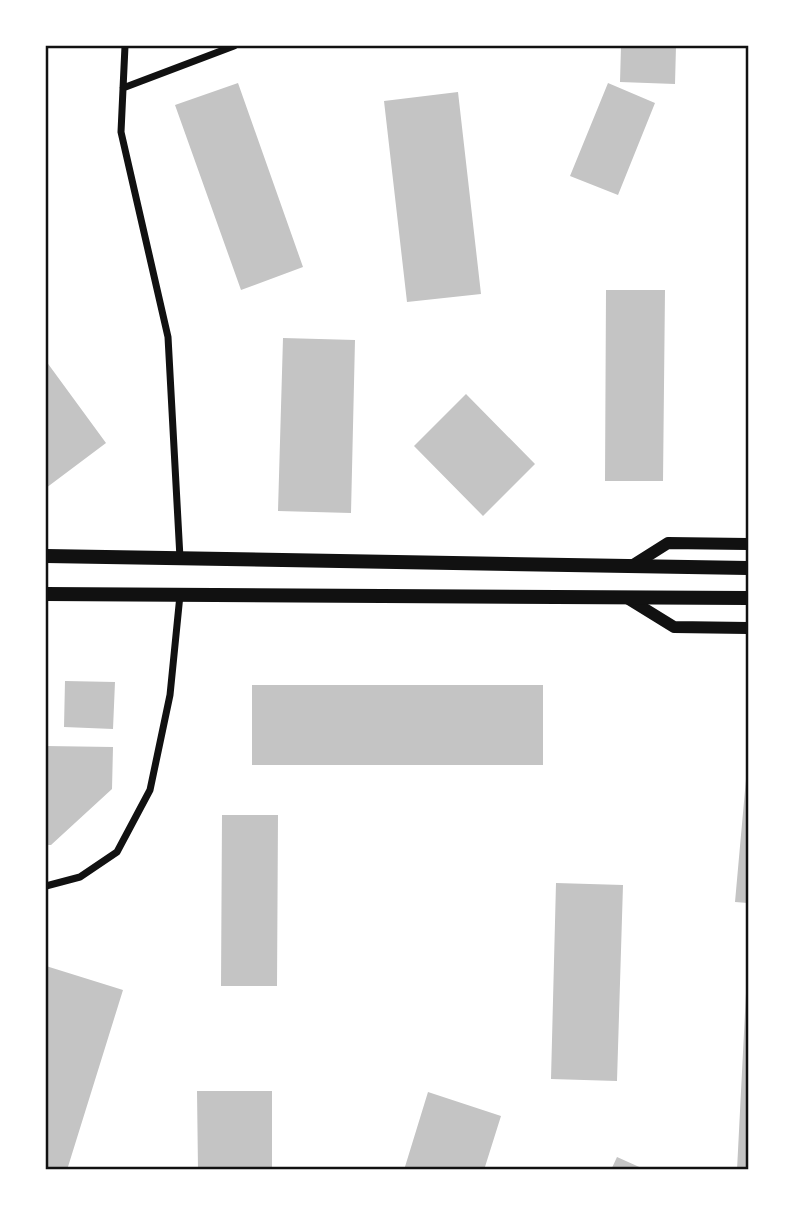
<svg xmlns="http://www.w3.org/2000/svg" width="794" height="1215" font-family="'Roboto Condensed',sans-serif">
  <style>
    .building { fill: #c4c4c4 }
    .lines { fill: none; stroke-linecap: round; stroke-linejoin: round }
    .minor { stroke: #111; stroke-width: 7 }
    .tertiary { stroke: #111; stroke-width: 12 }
    .secondary { stroke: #111; stroke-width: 14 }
    .neatline { fill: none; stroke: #111; stroke-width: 2.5 }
  </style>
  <rect width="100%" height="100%" fill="#fff"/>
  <path class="building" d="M621,46H676L675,84L620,82Z
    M238,83L303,267L241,290L175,105Z
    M608,83L655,103L618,195L570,176Z
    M458,92L481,294L407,302L384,101Z
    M606,290H665L663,481H605Z
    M283,338L355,340L351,513L278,511Z
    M46,361L106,443L46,488Z
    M466,394L535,464L483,516L414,446Z
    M65,681L115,682L113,729L64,727Z
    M252,685H543V765H252Z
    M46,746L113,747L112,789L51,845H46Z
    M747,768H748V903L735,902Z
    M222,815H278L277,986H221Z
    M556,883L623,885L617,1081L551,1079Z
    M46,966L123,990L67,1170H46Z
    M746,993L748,1170H737Z
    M197,1091H272V1170H198Z
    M428,1092L501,1116L484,1170H404Z
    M617,1157L646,1170H611Z"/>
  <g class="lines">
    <path class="minor" d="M125,46L121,132L168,337L180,558
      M123,88L234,46
      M46,886L80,877L117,852L150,790L170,695L180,595"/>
    <path class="tertiary" d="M630,567L668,543L748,544
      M627,598L674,627L748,628"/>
    <path class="secondary" d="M46,556L748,568
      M46,594L748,598"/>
  </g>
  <rect width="794" height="1215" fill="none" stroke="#ffffff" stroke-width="94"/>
  <rect x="47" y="47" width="700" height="1121" class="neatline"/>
</svg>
